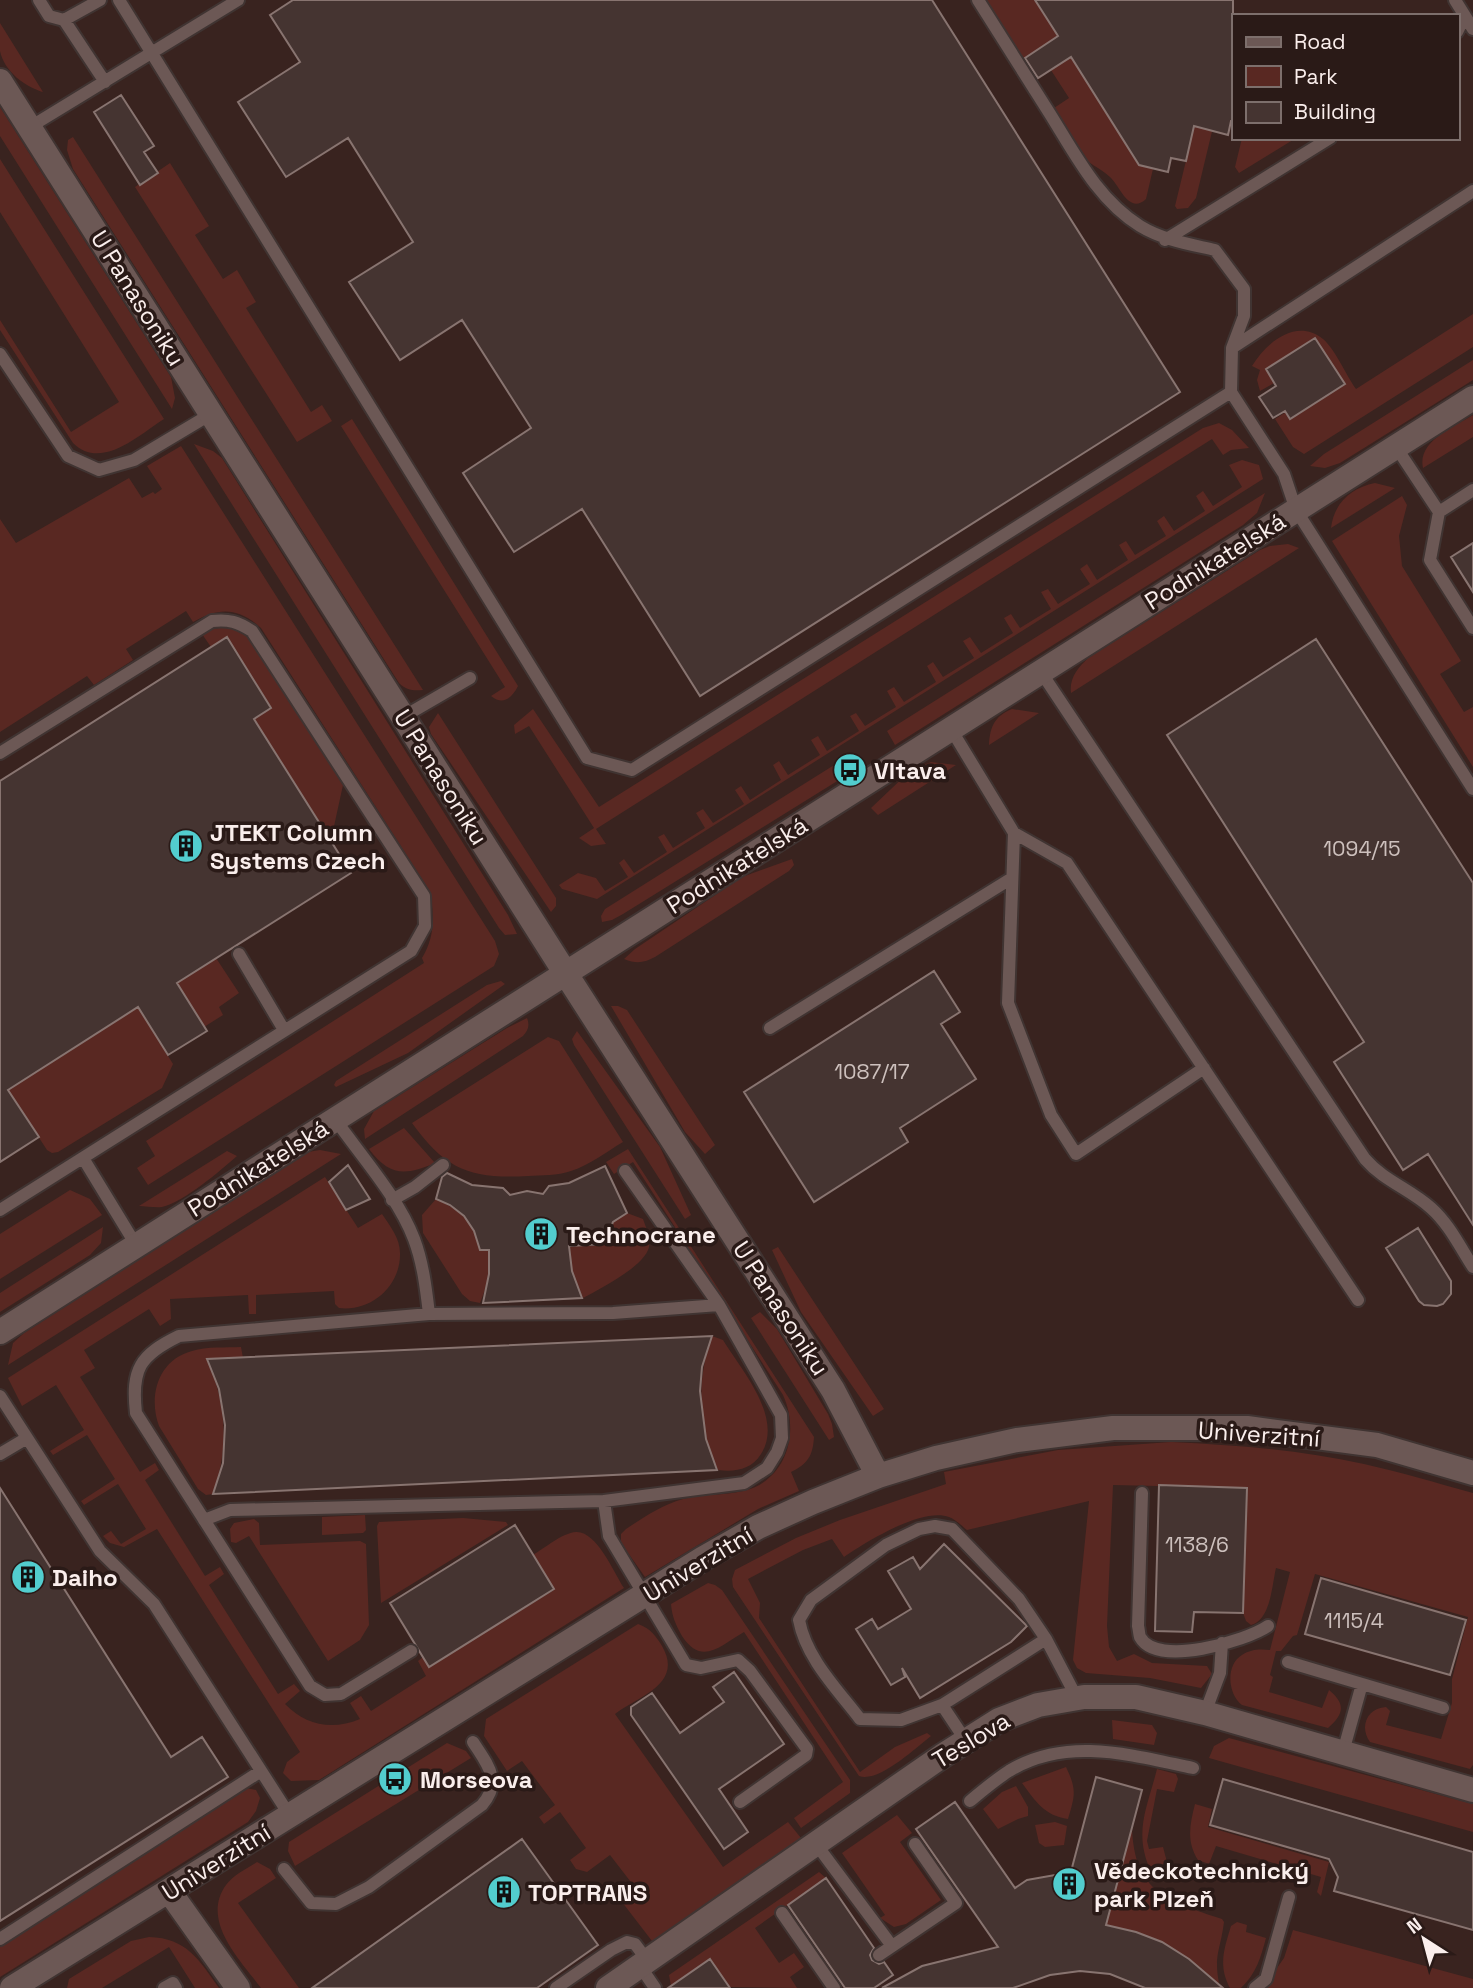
<svg xmlns="http://www.w3.org/2000/svg" width="1473" height="1988" font-family="'Space Grotesk',sans-serif">
  <style>
    .built { fill: #39231f; fill-rule: evenodd }
    .green { fill: #592822 }
    .building { fill: #453431; stroke: #887470; stroke-width: 2 }
    .lines { fill: none; stroke-linecap: round; stroke-linejoin: round }
    .service-casing { stroke: #403432; stroke-width: 16 }
    .minor-casing { stroke: #403432; stroke-width: 28 }
    .service { stroke: #6c5855; stroke-width: 12 }
    .minor { stroke: #6c5855; stroke-width: 24 }
    .labels { text-anchor: middle; dominant-baseline: central; stroke-width: 7; stroke-linejoin: round; paint-order: stroke }
    .number-label { font-size: 21px; fill: #cdc0bd }
    .street-label { font-size: 24px; fill: #faeeec; stroke: #2a1a17 }
    .poi-label { font-size: 24px; font-weight: bold; fill: #faeeec; stroke: #2a1a17; text-anchor: start }
  </style>
  <rect width="100%" height="100%" fill="#2a1a17"/>
  <path class="built" d="M0,0H1473V1988H0ZM1233,16H1457V138H1233Z"/>
  <path class="green" d="M983,0H1035L1138,164L1156,156L1146,199C1129,215 1120,186 1110,177C1100,168 1087,163 1079,153C1068,140 1060,124 1051,110L1069,98L1038,50L1021,60Z
    M0,23L43,92C25,87 4,71 0,51C0,43 0,32 0,23Z
    M0,107L171,377L175,398L172,409L0,136Z
    M1213,116L1215,119L1196,198L1188,208L1177,209L1175,206L1191,140L1186,133Z
    M73,137L423,690C413,691 406,690 399,683L73,169L67,150L68,140Z
    M1242,138H1296L1239,173L1235,167Z
    M0,159L164,419C139,435 101,471 73,443L0,330V320L71,432L119,402L0,212Z
    M170,163L209,226L195,235L223,279L237,270L256,302L246,308L311,412L322,405L332,421L297,442L135,187Z
    M1473,314V347L1304,454L1293,447L1275,419L1286,412L1290,419L1344,384L1315,338L1266,369L1274,383L1260,391L1257,380L1260,370L1252,366C1266,343 1296,317 1323,339C1335,349 1346,375 1356,389Z
    M1473,360V380L1340,463L1325,468L1310,466L1324,454Z
    M1473,415V437L1423,468C1417,441 1454,427 1473,415Z
    M352,419L518,686C512,698 503,706 491,696L505,687L341,426Z
    M1219,423L1232,430L1249,448L1231,450L1223,455L1212,439L596,829L606,844L591,846L579,838L594,828L529,726L515,734L514,725L533,709L599,807L1203,428Z
    M194,444L213,451L222,458L508,915L517,934L505,935L499,928Z
    M181,446L495,941L499,954L494,966L148,1185L137,1168L155,1156L146,1141L424,963L422,958C435,937 435,914 429,890L261,628C238,607 219,607 193,622L186,611L126,649L133,660L94,685L87,676L0,732V519L16,543L129,478L142,498L153,492L155,494L162,489L147,466Z
    M1242,460L1259,465L1263,479L597,899L562,889L559,885L578,873L596,878L605,891L628,877L619,863L624,859L634,873L667,852L658,837L664,834L673,848L705,828L696,813L703,809L713,823L744,804L735,790L741,786L750,800L781,780L773,765L779,761L788,775L820,755L811,740L818,736L827,751L859,731L850,716L856,713L865,726L896,707L887,691L894,687L904,702L936,682L927,666L933,662L943,677L974,658L963,641L970,637L981,653L1013,633L1004,618L1011,614L1020,628L1051,609L1041,592L1048,589L1058,604L1090,584L1080,569L1087,564L1097,580L1128,560L1119,545L1126,541L1135,555L1166,536L1157,521L1164,516L1174,531L1205,511L1196,496L1203,491L1213,506L1242,487L1229,465Z
    M1375,483L1395,488L1331,528C1334,503 1351,488 1375,483Z
    M1265,493L1257,513L1243,525L895,745L887,731Z
    M1402,496L1407,505L1399,536L1402,566L1461,661L1440,674L1464,712L1473,707V767L1332,541Z
    M1288,544L1299,548L1071,693C1069,678 1078,668 1088,658L1260,550L1270,546Z
    M225,627L236,628L249,636L343,785L331,840L254,719L271,707L227,638L211,647L202,634L212,629Z
    M1012,709L1039,713L989,745C990,726 995,716 1012,709Z
    M438,713L556,898V906L551,912L431,734L429,727Z
    M839,762L847,775L623,914L612,920L602,922L601,916L605,909Z
    M931,762L956,765L878,815L871,808L910,771Z
    M792,859L794,865L789,871L655,957C643,963 637,964 624,959L635,949L742,877Z
    M216,958L239,993L219,1007L223,1015L204,1027L177,983Z
    M501,981L505,984L408,1053L336,1087L334,1085L336,1081L487,985Z
    M611,1006H618L627,1010L715,1145L705,1154L685,1132Z
    M138,1007L173,1064L162,1088L58,1152L52,1153L47,1150L8,1090Z
    M527,1018C530,1026 528,1030 523,1036L365,1139L364,1129L374,1111L507,1028Z
    M577,1031L660,1147L691,1215L685,1219L574,1045L572,1039Z
    M548,1037L559,1041L623,1142C606,1152 590,1165 571,1171C557,1176 542,1175 528,1176C470,1179 446,1170 412,1123Z
    M404,1128L435,1163C405,1176 389,1176 369,1149Z
    M628,1149L814,1437C813,1455 808,1464 791,1472L799,1491L758,1509L645,1577L621,1543V1534L626,1529C644,1517 662,1505 683,1499C703,1493 723,1496 743,1491C787,1481 800,1432 783,1395L633,1162L614,1174L606,1162Z
    M320,1150L341,1154L8,1365L13,1343L24,1333L308,1152Z
    M227,1151L237,1156C220,1171 184,1202 162,1207C155,1208 146,1206 139,1206Z
    M325,1177L358,1228L382,1214C390,1226 400,1238 400,1253C401,1286 371,1312 339,1308L335,1304L334,1291L256,1295V1314H249L248,1295L170,1299L171,1319L160,1326L149,1309L84,1350L95,1368L80,1377L140,1472L155,1463L159,1470L145,1480L205,1576L220,1567L224,1574L209,1585L278,1694L294,1684L300,1691L285,1704C305,1725 332,1731 360,1719L350,1703L361,1696L371,1711L426,1676L418,1661L423,1657L429,1667L554,1590L533,1555C545,1548 562,1533 576,1532C597,1531 614,1573 624,1588L319,1780L291,1781L283,1773L287,1762L300,1752L157,1529L124,1547L110,1543L103,1536L111,1531L121,1544L146,1529L118,1484L84,1505L81,1501L115,1479L87,1435L53,1455L50,1451L84,1430L56,1385L22,1406L8,1378Z
    M70,1190L90,1199L102,1215L0,1279V1234Z
    M436,1199C457,1208 478,1226 488,1248C494,1264 486,1288 480,1303L470,1301L462,1294L423,1233L422,1215Z
    M627,1213L643,1219C646,1228 651,1237 649,1247C645,1266 600,1289 583,1298L572,1271L569,1246H602L613,1222Z
    M103,1227L101,1243L90,1255L0,1312V1293Z
    M778,1247L884,1409L873,1416L801,1312L772,1250Z
    M760,1312L777,1329L828,1414L832,1424L834,1437L829,1440L751,1318Z
    M712,1336L723,1340C742,1371 784,1418 761,1454C751,1470 735,1472 718,1470C698,1426 696,1381 712,1336Z
    M241,1347L243,1358L207,1360C227,1404 229,1448 213,1494L206,1495L198,1489L159,1426C148,1396 158,1360 192,1351C207,1346 226,1348 241,1347Z
    M1171,1442C1236,1445 1300,1450 1364,1464C1400,1472 1437,1483 1473,1493V1765L1470,1769L1370,1742C1359,1727 1367,1708 1386,1707L1390,1711L1386,1725L1441,1739L1452,1703V1679L1468,1617L1315,1574L1297,1635L1293,1636L1281,1651H1276L1270,1675L1273,1677L1269,1692L1322,1708L1329,1690C1346,1704 1344,1714 1328,1728L1242,1705C1228,1695 1225,1665 1242,1655C1251,1649 1260,1649 1270,1650L1290,1572L1276,1568C1272,1584 1271,1620 1251,1625L1246,1621L1243,1613L1246,1488L1113,1485L1107,1626L1109,1647L1117,1661L1134,1654L1152,1663L1207,1666L1212,1674L1201,1688L1150,1678L1086,1673L1077,1668L1073,1660L1089,1501L967,1530C962,1526 955,1519 949,1517C922,1507 866,1542 844,1557L832,1539L803,1550L748,1579L760,1603L759,1618L860,1772L895,1747L927,1733L931,1736C914,1749 879,1783 859,1776L733,1587L732,1579L735,1570L796,1538L840,1520L946,1484L944,1472L1058,1450Z
    M365,1515L366,1530L363,1533L322,1535V1517Z
    M463,1518L506,1522L508,1525L381,1603L377,1526L379,1522Z
    M254,1519L259,1523L260,1545L360,1541L366,1544L369,1625L360,1640L328,1661L249,1536L236,1543L231,1542L230,1529L234,1523Z
    M708,1583L715,1585L722,1590L850,1780V1793L801,1828L794,1818L843,1782L744,1632C721,1645 702,1667 682,1636C676,1625 672,1617 671,1604Z
    M638,1624C650,1628 656,1636 662,1646C684,1684 639,1696 615,1714L723,1867L788,1822L801,1838L652,1941L622,1902L637,1890L610,1855L587,1872L576,1869L570,1860L586,1848L560,1812L544,1824L539,1817L555,1805L522,1761L507,1771L484,1736L486,1719Z
    M1112,1720L1152,1725L1157,1733L1154,1745L1113,1739Z
    M1229,1738L1473,1804V1832L1209,1758L1214,1746Z
    M447,1743L466,1751L471,1758L295,1866L288,1851L289,1842Z
    M1066,1767C1077,1790 1075,1795 1068,1819C1045,1816 1035,1801 1022,1783Z
    M1157,1769L1176,1774L1178,1779L1174,1792L1157,1789L1147,1841L1149,1849L1163,1847L1167,1862L1151,1872C1133,1832 1147,1809 1157,1769Z
    M1016,1786L1028,1807V1816L1018,1819L998,1829L983,1809L1002,1792Z
    M246,1788L256,1790L260,1798L256,1811L248,1822L0,1977V1944Z
    M1195,1804L1212,1809L1208,1827L1329,1862L1321,1896L1317,1892L1321,1877L1216,1846L1209,1864L1198,1860C1186,1841 1190,1824 1195,1804Z
    M897,1815L912,1833L900,1842L941,1900L906,1924L894,1927L880,1918L885,1915L842,1853Z
    M1055,1822L1067,1826L1064,1845L1045,1847L1039,1843L1035,1825Z
    M1132,1827C1134,1893 1168,1901 1222,1919L1224,1922C1220,1953 1213,1955 1220,1988L1162,1942L1136,1932L1106,1925Z
    M257,1862L270,1869L276,1878L238,1903L299,1988H261C241,1961 200,1921 226,1885C233,1875 246,1869 257,1862Z
    M819,1872L826,1878L755,1928L779,1963L794,1953L804,1967L790,1977L797,1988L671,1986L669,1975Z
    M1237,1922L1247,1925L1246,1932L1266,1938C1261,1957 1256,1974 1241,1988H1230C1218,1966 1224,1949 1231,1926Z
    M1293,1930L1473,1979V1988H1263L1284,1958Z
    M149,1937C187,1938 199,1960 219,1988H195L169,1947L102,1988H67L69,1979L131,1941Z"/>
  <path class="building" d="M293,0H932L1180,392L700,696L582,509L514,552L463,473L531,428L462,320L400,360L349,282L413,242L348,138L286,177L238,102L300,62L270,15Z
    M1035,0H1233V121H1231L1228,135L1194,126L1186,161L1171,158L1168,172L1139,165L1071,57L1038,78L1025,58L1058,36Z
    M121,95L154,146L144,152L158,173L140,185L94,112Z
    M1315,338L1345,384L1290,419L1285,411L1273,418L1259,397L1276,386L1266,369Z
    M1473,543V592L1451,557Z
    M227,637L271,708L254,719L351,873L177,983L207,1031L168,1055L138,1007L8,1090L39,1137L0,1162V781Z
    M1316,639L1473,883V1225L1428,1154L1403,1170L1334,1062L1364,1042L1167,735Z
    M934,971L960,1012L941,1024L976,1079L900,1128L908,1142L814,1202L744,1092Z
    M348,1165L370,1199L346,1210L329,1182Z
    M605,1166L627,1213L613,1222L603,1244L569,1246L572,1271L582,1298L483,1303L489,1274V1250H480L474,1231L464,1216L450,1205L436,1199L442,1177L447,1173L472,1185L503,1188L510,1195L527,1191L543,1194L549,1186L569,1183Z
    M1418,1228L1451,1281V1294L1443,1304L1437,1306L1424,1305L1419,1301L1386,1248Z
    M712,1336L702,1367L700,1391L706,1439L717,1470L213,1494L223,1463L225,1425L219,1389L207,1359Z
    M1159,1485L1247,1488L1243,1613L1194,1612L1192,1632L1155,1631Z
    M0,1488L171,1757L202,1737L228,1777L0,1921Z
    M515,1525L554,1589L429,1667L390,1603Z
    M944,1544L1027,1626L1011,1642L920,1698L902,1668L905,1677L891,1685L856,1629L872,1619L878,1629L911,1609L888,1571L913,1557L920,1569Z
    M1321,1578L1466,1620L1450,1675L1305,1634Z
    M734,1672L784,1744L719,1789L748,1832L724,1849L631,1715V1707L652,1693L680,1733L724,1702L713,1687Z
    M1096,1777L1142,1790L1106,1925L1136,1932L1162,1942L1189,1959L1223,1988H1145L1110,1974L1080,1971L1050,1975L1013,1988H882L922,1966L998,1947L916,1829L955,1802L1015,1888L1027,1880L1055,1875L1069,1879Z
    M1223,1779L1473,1852V1930L1334,1891L1338,1877L1329,1859L1210,1825Z
    M522,1839L598,1945L537,1988H312Z
    M826,1878L874,1948L870,1955L872,1960L879,1964L884,1962L893,1975L874,1988H845L788,1905Z
    M710,1959L730,1988H668Z"/>
  <g class="lines">
    <g class="service-casing">
      <path id="service" d="M39,0L49,16L64,20L105,82
        M119,0L587,758L632,770L1231,392
        M978,0C1002,38 1026,76 1050,114C1075,154 1098,200 1140,226C1163,240 1189,244 1215,250L1244,289V316L1232,348L1231,392L1284,474L1296,510L1473,789
        M1455,0L1473,29
        M64,20L100,0
        M1457,32L1465,16
        M30,127L238,0
        M1165,240L1330,138
        M1232,348L1473,191
        M0,354L68,456L99,470L134,460L211,414
        M1396,447L1439,512L1430,560L1473,628
        M1439,512L1473,490
        M1041,672L1365,1159C1384,1181 1410,1189 1431,1208C1449,1224 1460,1247 1473,1267
        M403,717L470,678
        M951,729L1014,833L1008,1003L1051,1115L1076,1154L1204,1068
        M0,753L212,621C229,619 238,622 252,631L424,896L425,926L411,951L0,1210
        M1014,833L1067,863L1358,1300
        M239,954L284,1030
        M770,1028L1012,878
        M335,1119C361,1156 398,1197 414,1239C423,1263 426,1288 429,1314
        M83,1158L136,1245
        M392,1200L415,1187L443,1165
        M0,1396L100,1551L154,1604L290,1816
        M0,1454L27,1438
        M1142,1493L1138,1626C1139,1630 1139,1634 1140,1637C1157,1668 1246,1641 1268,1626
        M604,1501L609,1536L686,1665L701,1668L738,1660L750,1671L807,1749L806,1755L740,1802
        M204,1520L230,1510L604,1501L744,1483L767,1468L777,1452L782,1438L781,1415L719,1305L625,1171
        M411,1651L341,1694L325,1695L310,1686L136,1413C131,1369 140,1355 179,1336L429,1314L613,1313L719,1305
        M1288,1662L1443,1708
        M942,1705L1046,1639
        M1205,1713L1220,1673L1222,1643
        M966,1741L942,1705L901,1720L860,1719C837,1689 806,1658 799,1620L811,1600L886,1545L919,1529L935,1526L952,1529L1019,1599L1046,1639L1077,1698
        M1343,1752L1362,1684
        M970,1801C982,1791 995,1780 1009,1771C1067,1736 1131,1755 1193,1768
        M816,1844L892,1946
        M284,1869L311,1903L336,1904L369,1887L482,1805C503,1781 487,1764 473,1742
        M782,1913L834,1988
        M0,1939L261,1771
        M879,1955L956,1903L915,1844
        M640,1966L655,1988
        M164,1988L173,1983L176,1988
        M556,1988L611,1950L627,1942L635,1944L647,1960
        M1255,1988L1266,1979L1289,1897"/>
    </g>
    <g class="minor-casing">
      <path id="minor" d="M0,81L566,974L833,1390L878,1476
        M0,1332L1473,398
        M169,1891L238,1988
        M12,1988L702,1559L758,1527L813,1502L878,1476L936,1458L1017,1440L1113,1428H1247L1377,1445L1473,1473
        M608,1988L942,1756L999,1720L1038,1705L1084,1697H1136L1205,1713L1473,1790"/>
    </g>
    <use href="#service" class="service"/>
    <use href="#minor" class="minor"/>
  </g>
  <defs>
    <g id="bus-disc" transform="scale(1.75)"><circle r="9.5" fill="#52cdce" stroke="#2a1a17"/><path d="M-5-6H5V4H4V6H2V4H-2V6H-4V4H-5ZM-3.5-4V0h7V-4ZM-3.5 1.2v1.5H-2V1.2ZM2 1.2v1.5H3.5V1.2Z" fill="#111"/></g>
    <g id="building-disc" transform="scale(1.75)"><circle r="9.5" fill="#52cdce" stroke="#2a1a17"/><path d="M-4-6H4V6H1V3H-1V6H-4ZM-2.5-4.3h1.7v1.8h-1.7ZM.8-4.3h1.7v1.8H.8ZM-2.5-1h1.7V.8h-1.7ZM.8-1h1.7V.8H.8Z" fill="#111"/></g>
  </defs>
  <g fill-rule="evenodd">
    <use href="#bus-disc" x="850" y="770"/>
    <use href="#building-disc" x="186" y="846"/>
    <use href="#building-disc" x="541" y="1234"/>
    <use href="#building-disc" x="28" y="1577"/>
    <use href="#bus-disc" x="395" y="1779"/>
    <use href="#building-disc" x="1069" y="1884"/>
    <use href="#building-disc" x="504" y="1892"/>
  </g>
  <g class="labels">
    <g class="number-label">
      <text x="1362" y="848">1094/15</text>
      <text x="872" y="1071">1087/17</text>
      <text x="1197" y="1544">1138/6</text>
      <text x="1354" y="1620">1115/4</text>
    </g>
    <g class="street-label">
      <text transform="translate(138 298) rotate(58)">U Panasoniku</text>
      <text transform="translate(1215 561) rotate(-32)">Podnikatelská</text>
      <text transform="translate(441 777) rotate(58)">U Panasoniku</text>
      <text transform="translate(737 865) rotate(-32)">Podnikatelská</text>
      <text transform="translate(258 1168) rotate(-32)">Podnikatelská</text>
      <text transform="translate(781 1308) rotate(57)">U Panasoniku</text>
      <text transform="translate(1259 1434) rotate(4)">Univerzitní</text>
      <text transform="translate(698 1564) rotate(-31)">Univerzitní</text>
      <text transform="translate(971 1740) rotate(-31)">Teslova</text>
      <text transform="translate(216 1862) rotate(-32)">Univerzitní</text>
    </g>
    <g class="poi-label">
      <text x="874" y="770">Vltava</text>
      <text x="210" y="832">JTEKT Column<tspan x="210" dy="28">Systems Czech</tspan></text>
      <text x="566" y="1234">Technocrane</text>
      <text x="52" y="1577">Daiho</text>
      <text x="420" y="1779">Morseova</text>
      <text x="1094" y="1870">Vědeckotechnický<tspan x="1094" dy="28">park Plzeň</tspan></text>
      <text x="528" y="1892">TOPTRANS</text>
    </g>
  </g>
  <rect x="1232" y="14" width="228" height="126" fill="#2a1a17" stroke="#7d6f6c" stroke-width="2"/>
  <rect x="1246" y="37" width="35" height="10" fill="#6c5855" stroke="#7d6f6c" stroke-width="2"/>
  <text x="1294" y="49" font-size="21" fill="#faeeec">Road</text>
  <rect x="1246" y="66" width="35" height="21" fill="#592822" stroke="#7d6f6c" stroke-width="2"/>
  <text x="1294" y="84" font-size="21" fill="#faeeec">Park</text>
  <rect x="1246" y="102" width="35" height="21" fill="#453431" stroke="#7d6f6c" stroke-width="2"/>
  <text x="1294" y="119" font-size="21" fill="#faeeec">Building</text>
  <g transform="translate(1424 1939) rotate(324)" stroke="#2a1a17" stroke-width="5" paint-order="stroke">
  <path d="M0-5L12 26L0 18L-12 26Z" fill="#faeeec"/>
  <text y="-10" font-size="19" font-weight="bold" text-anchor="middle" fill="#faeeec">N</text>
  </g>
</svg>
